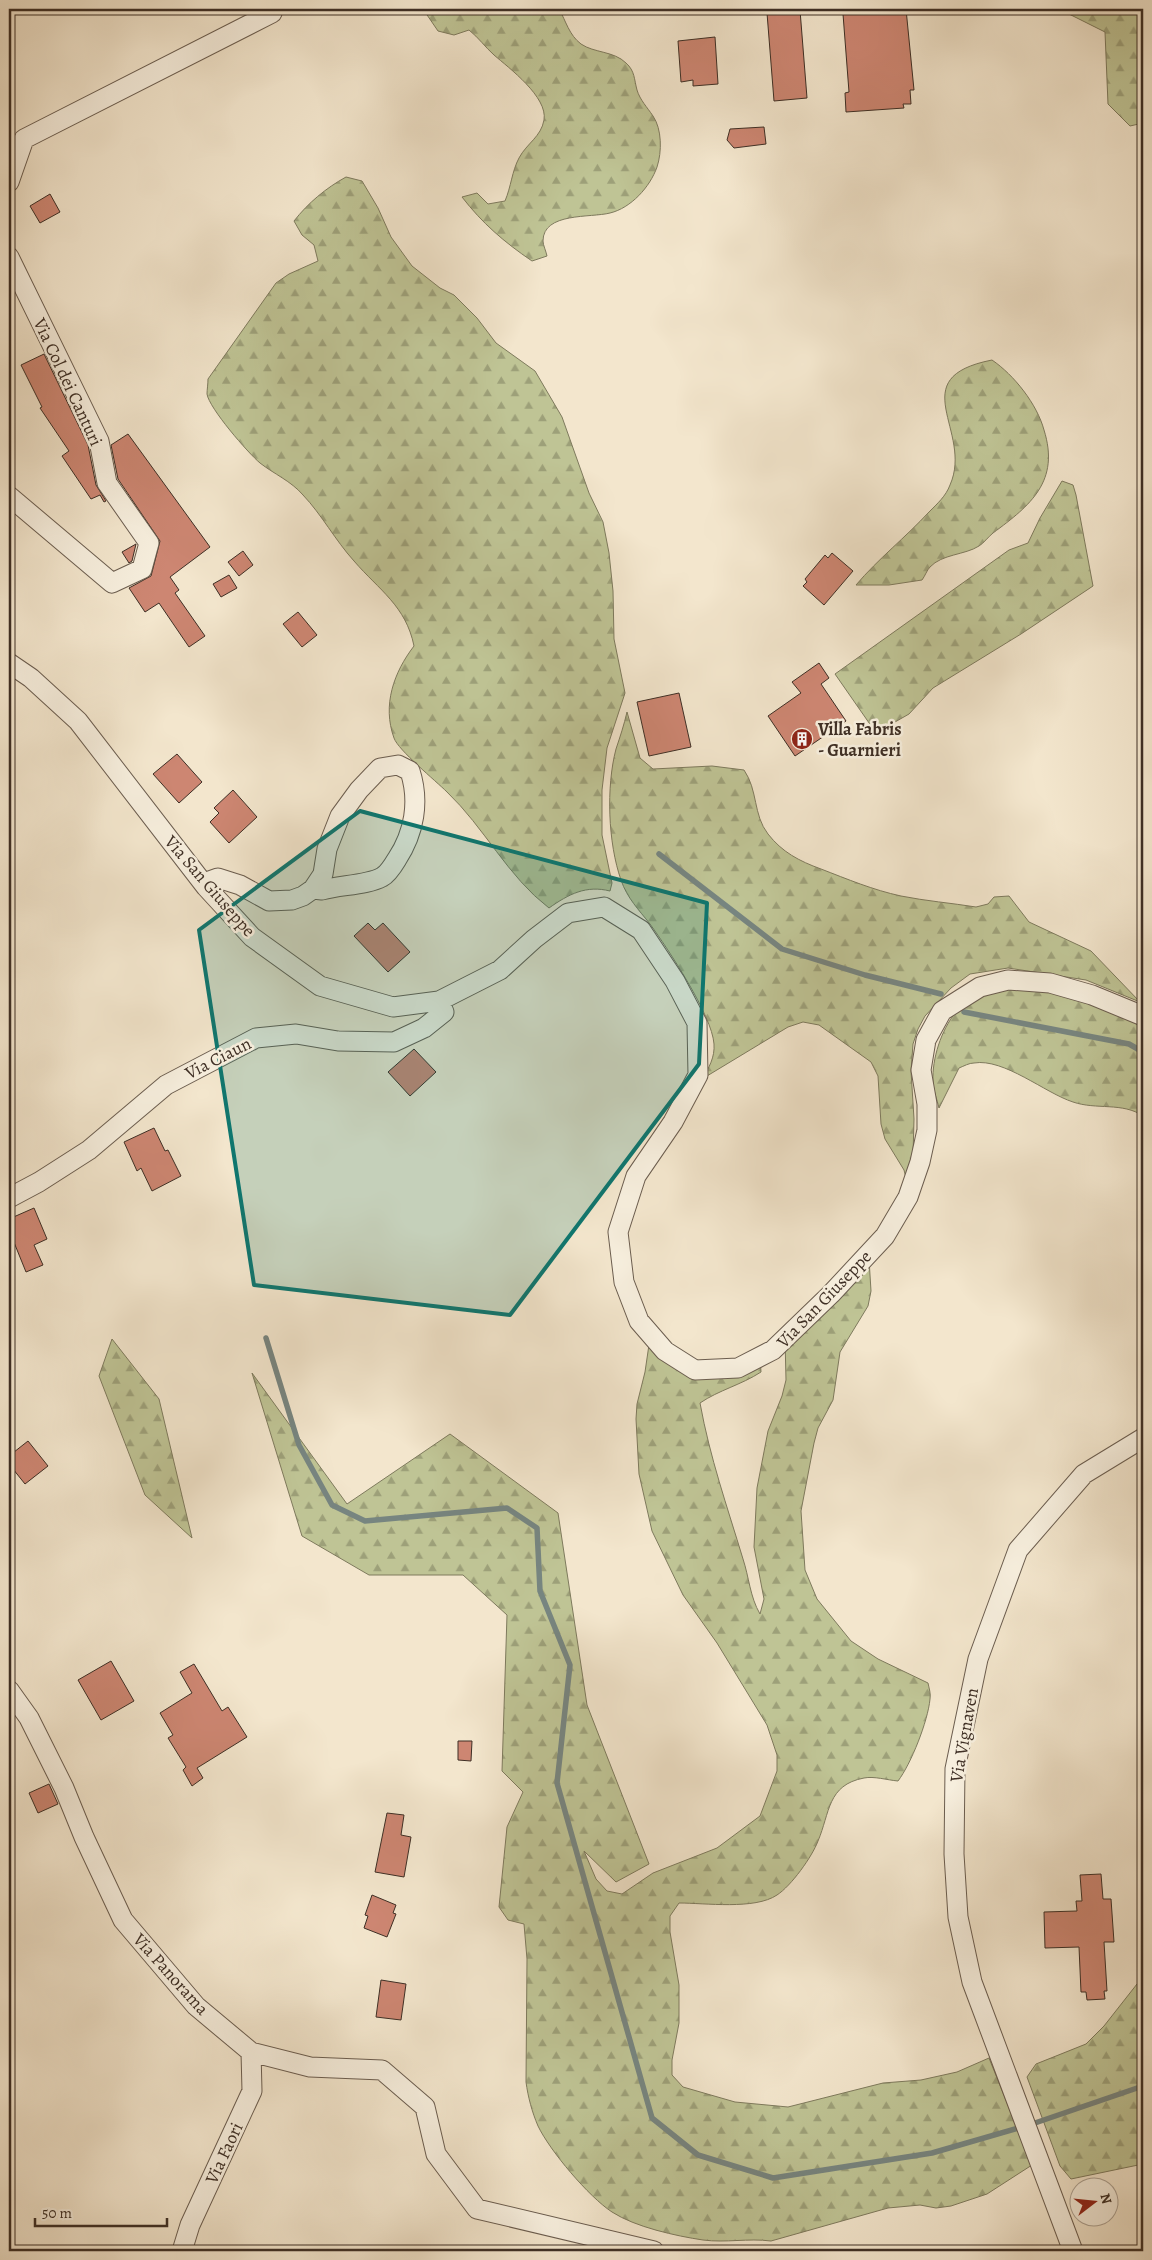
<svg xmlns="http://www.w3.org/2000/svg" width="1152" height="2260" font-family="Alegreya,serif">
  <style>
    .forest { fill: url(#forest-firs); stroke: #7e7a5d }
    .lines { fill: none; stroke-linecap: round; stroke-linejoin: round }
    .stream { stroke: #778580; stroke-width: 5.5 }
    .building { fill: #cd8672; stroke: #3e2f25 }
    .minor-casing { stroke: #6b5d4f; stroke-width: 21 }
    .minor { stroke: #f7efde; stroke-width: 19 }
    .marked { fill: #0f766e; fill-opacity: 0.2; stroke: #0f766e; stroke-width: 4; stroke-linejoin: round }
    .labels { text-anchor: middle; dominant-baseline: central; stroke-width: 5; stroke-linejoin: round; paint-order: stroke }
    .street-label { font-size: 18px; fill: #3e2f25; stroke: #f7efde }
    .poi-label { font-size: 18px; font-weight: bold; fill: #3e2f25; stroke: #f7efde; text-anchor: start }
  </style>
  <defs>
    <pattern id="forest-firs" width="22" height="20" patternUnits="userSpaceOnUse" patternTransform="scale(1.25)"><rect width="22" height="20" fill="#bfc495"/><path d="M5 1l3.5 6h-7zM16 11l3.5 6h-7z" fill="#9da079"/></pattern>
  </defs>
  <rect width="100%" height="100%" fill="#f3e6cd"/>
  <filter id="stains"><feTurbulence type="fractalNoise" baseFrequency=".004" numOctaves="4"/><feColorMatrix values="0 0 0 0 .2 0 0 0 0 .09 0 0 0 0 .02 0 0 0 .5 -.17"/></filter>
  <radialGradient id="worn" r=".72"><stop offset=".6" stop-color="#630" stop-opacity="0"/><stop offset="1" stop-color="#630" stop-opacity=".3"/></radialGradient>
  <path class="forest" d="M423,9H559C566,21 569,35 581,44C594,53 614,51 626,63C635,71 634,79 637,90C640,100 647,107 653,116C662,129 662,152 657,167C650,187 631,208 610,213C591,218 543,212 543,241C543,245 546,251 547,256L532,261C504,242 482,223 462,197L477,193L488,204L505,201C511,187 512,171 519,158C527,143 541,137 544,120C548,97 509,68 494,55C485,47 479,38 469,30L454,35L438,31Z
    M1059,9H1143V123L1130,126L1108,104L1105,32Z
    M346,177L362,181L378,208L391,237L412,266L440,288L454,295L477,318L496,343L535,371L562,417L589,493L603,522L609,553L613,591L614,639L625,693L607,748L602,790V835L612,883L610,891C586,885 569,894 549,908C508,877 484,827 447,792C436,781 398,750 394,738C382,705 394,672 414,646C406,606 379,590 354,561C335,540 322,515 303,495C291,481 274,474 260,463C248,453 209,408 207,394C207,390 208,384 208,379L276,283L289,274L318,261L314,245L302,235L294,221C308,203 326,188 346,177Z
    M992,360C1014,375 1037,404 1044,430C1060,481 1031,505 993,533C988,537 984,543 979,546C965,555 942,554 930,567C927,570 925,576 922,580L889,585H856C878,559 906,537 929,512C937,504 946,496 950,485C974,431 901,378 992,360Z
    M1062,481L1073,485L1076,495L1093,586L1021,634L933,688L909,714L888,726L874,730L835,674L1009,550L1028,543L1040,518Z
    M627,712L640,758L653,769L712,766L744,770C758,790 753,815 768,834C782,852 799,861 821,869C847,879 873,890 901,896C926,901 951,903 976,907L988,904L994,897L1009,896L1029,922L1091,951L1140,1002L1086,980L1008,968L970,974L951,988L925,1016L918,1029L913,1044L911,1071L914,1119L913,1156L908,1186L904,1170L885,1139L881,1124L878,1076L871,1062L819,1025L803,1022L788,1027L702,1079C709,1068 715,1057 714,1044C712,1015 668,949 650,924C639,910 627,898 621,880C608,843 606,787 616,749C620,737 624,725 627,712Z
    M999,988L1052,991L1143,1022V1116C1123,1102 1096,1110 1073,1102C1045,1093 1004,1058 974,1063C969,1063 964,1066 959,1068L939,1108C937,1099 933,1090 933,1081C932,1059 941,1030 956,1012C966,999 984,994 999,988Z
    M869,1259L871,1291L868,1306L840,1352L833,1400L818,1428L814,1443L801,1511L805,1570L817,1599L851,1641L878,1659L928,1683C929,1688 931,1694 930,1699C928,1721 911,1764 898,1781C887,1780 874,1776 864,1778C827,1785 830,1813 818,1841C812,1857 791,1886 777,1895C755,1910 705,1903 679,1903L670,1916V1932L679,1985V2023L672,2060V2075L683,2087L735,2102L788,2107L883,2083L921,2080L957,2072L989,2058L1032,2165L987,2194L951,2206L936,2208L920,2205L888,2208L771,2241C748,2238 726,2243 703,2240C676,2236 635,2227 612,2212C589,2197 550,2151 538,2126C532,2112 528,2097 526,2082L527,1959L524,1924L508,1920L499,1907L507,1827L523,1792L502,1771L507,1615L463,1575H369L302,1536L252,1373L347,1504L450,1434L558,1513L587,1705L649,1864L616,1882L584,1851L596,1879L607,1891L622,1894L653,1873L717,1848L760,1816L777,1771V1755L767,1725L717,1643L683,1595L652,1531L639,1474L636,1419L637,1404L645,1372L651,1331L687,1365L760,1357L761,1372C741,1385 719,1390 700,1403C710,1458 727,1506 743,1559C749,1577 750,1597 760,1614L764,1599L754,1547L757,1488L768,1431L782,1396L786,1380L785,1338Z
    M112,1339L159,1399L192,1538L145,1495L99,1376Z
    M1143,1981V2164L1071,2179L1060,2166L1027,2077L1036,2064L1086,2044L1104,2026L1137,1984Z"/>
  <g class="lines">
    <path class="stream" d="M659,854L782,949L865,975L941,994
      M964,1012L1129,1044L1143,1052
      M266,1338L299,1445L332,1505L365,1521L507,1508L537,1528L540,1591L570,1665L557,1783L652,2118L698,2155L773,2178L932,2153L1022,2127
      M1032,2124L1143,2086"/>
  </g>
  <path class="building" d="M852,9H906L914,90H910L911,104H903L904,108L846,112L845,93L849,92L843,14L852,13Z
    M800,10L807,98L774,101L767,13Z
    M715,37L718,84L693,86V80L681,82L678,41Z
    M764,127L766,144L734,148L727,140L730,129Z
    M50,194L60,212L40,223L30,206Z
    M44,354L88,445L96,485L106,501L104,502L100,495L91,499L62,456L69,451L40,408L42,407L21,365Z
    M128,434L210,547L170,577L179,590L175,593L205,636L189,647L159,603L145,612L129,588L151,576L160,541L118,479L111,445Z
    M136,544L132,561L129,563L122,552Z
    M243,551L253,565L239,576L228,562Z
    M832,553L853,571L824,605L803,586L807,582L805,579L825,555L828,558Z
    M229,575L237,588L221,597L213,584Z
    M298,612L317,635L302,647L283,624Z
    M819,663L829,678L821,684L846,721L795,756L768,716L801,693L792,682Z
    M679,693L691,747L649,756L637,702Z
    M177,754L202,782L179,803L153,774Z
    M233,790L257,817L229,843L210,822L219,813L214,808Z
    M368,923L375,930L383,923L410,952L388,972L354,936Z
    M414,1049L436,1072L410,1096L388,1072Z
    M154,1128L165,1151L168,1150L181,1176L152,1191L141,1168L137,1171L124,1142Z
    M34,1208L47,1239L34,1245L43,1265L26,1272L9,1230V1219Z
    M28,1441L48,1466L25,1484L9,1464V1456Z
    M111,1661L134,1701L101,1720L78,1680Z
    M194,1664L222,1711L228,1707L247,1737L197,1768L203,1778L192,1786L183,1770L186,1767L168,1738L173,1735L160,1713L192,1693L180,1672Z
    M458,1741H472L471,1761L458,1760Z
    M49,1784L58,1804L38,1813L29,1793Z
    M387,1813L404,1815L401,1835L411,1837L404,1877L375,1872Z
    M1101,1874L1103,1899H1111L1114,1942H1104L1107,1991H1104L1105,1999L1087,2000L1086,1992H1081L1079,1947L1045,1948L1044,1912L1077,1911L1076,1901H1082L1080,1875Z
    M372,1895L396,1905L393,1913L396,1914L387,1937L364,1928L368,1916L365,1915Z
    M381,1980L406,1984L401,2020L376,2017Z"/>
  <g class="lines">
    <g class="minor-casing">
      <path id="minor" d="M9,182L24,139L272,13
        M9,257L99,441L107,483L149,543L142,569L112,583L9,496
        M9,663L31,678L78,721L206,887L252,937L320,986L393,1007L439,1001L500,970L534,939L568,913L604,907L641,930L675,981L697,1023L698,1075L673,1122L636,1176L618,1232L624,1282L639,1321L665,1351L695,1370L738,1368L773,1350L831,1294L885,1236L908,1197L920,1162L927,1130V1104L921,1070L926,1040L942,1011L980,987L1008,980L1050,983L1092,995L1143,1016
        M204,883L218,878L240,885L269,901L292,900L303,896L313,889L323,874L327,849L340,816L359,790L380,768L398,765L410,771C420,802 414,833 397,859C394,864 388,874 382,877C368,885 340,885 322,890L313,889
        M9,1198L39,1182L89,1150L166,1085L256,1038L296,1034L338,1041L394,1042L424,1028L444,1012L439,1001
        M9,1690L29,1718L64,1788L84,1837L123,1920L196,2006L251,2052L310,2067L382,2070L425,2107L436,2154L477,2209L654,2251
        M182,2251L190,2225L252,2091L251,2052
        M1073,2251L972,1982L958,1917L954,1854L955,1769L978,1659L1018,1550L1084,1474L1143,1438"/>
    </g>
    <use href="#minor" class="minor"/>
  </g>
  <path class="marked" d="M360,811L707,903L699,1064L510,1315L254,1285L199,930Z"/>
  <defs>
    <g id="building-disc" transform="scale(1.125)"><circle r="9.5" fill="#8f2418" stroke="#f7efde"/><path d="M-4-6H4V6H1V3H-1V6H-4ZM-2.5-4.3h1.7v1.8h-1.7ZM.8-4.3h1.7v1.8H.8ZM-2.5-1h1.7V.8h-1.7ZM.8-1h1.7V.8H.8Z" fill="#fff"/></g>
  </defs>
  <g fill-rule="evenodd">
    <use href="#building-disc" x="802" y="739"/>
  </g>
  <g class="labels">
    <g class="street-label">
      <text transform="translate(68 382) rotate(65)">Via Col dei Canturi</text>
      <text transform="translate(210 886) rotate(49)">Via San Giuseppe</text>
      <text transform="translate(218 1058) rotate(-27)">Via Ciaun</text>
      <text transform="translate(824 1299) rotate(-46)">Via San Giuseppe</text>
      <text transform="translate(964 1735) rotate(-80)">Via Vignaven</text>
      <text transform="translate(171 1974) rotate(48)">Via Panorama</text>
      <text transform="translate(224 2153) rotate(-65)">Via Faori</text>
    </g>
    <g class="poi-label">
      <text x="818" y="729">Villa Fabris<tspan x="818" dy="21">- Guarnieri</tspan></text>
    </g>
  </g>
  <rect width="1152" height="2260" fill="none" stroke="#f3e6cd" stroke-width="30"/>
  <rect x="10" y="10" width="1132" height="2240" fill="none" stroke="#3e2f25" stroke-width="2.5"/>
  <rect x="15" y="15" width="1122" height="2230" fill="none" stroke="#3e2f25"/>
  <g transform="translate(1094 2202) rotate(74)"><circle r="24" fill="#f7efde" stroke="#ada294"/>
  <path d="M0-4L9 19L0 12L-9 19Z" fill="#8f2418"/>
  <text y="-8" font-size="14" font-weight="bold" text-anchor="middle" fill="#3e2f25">N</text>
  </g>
  <path d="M35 2218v8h132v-8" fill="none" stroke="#3e2f25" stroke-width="2.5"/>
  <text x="42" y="2218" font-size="15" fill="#3e2f25" stroke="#f7efde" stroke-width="4" paint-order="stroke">50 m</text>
  <rect width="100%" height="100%" filter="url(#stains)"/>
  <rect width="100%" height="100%" fill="url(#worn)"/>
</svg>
